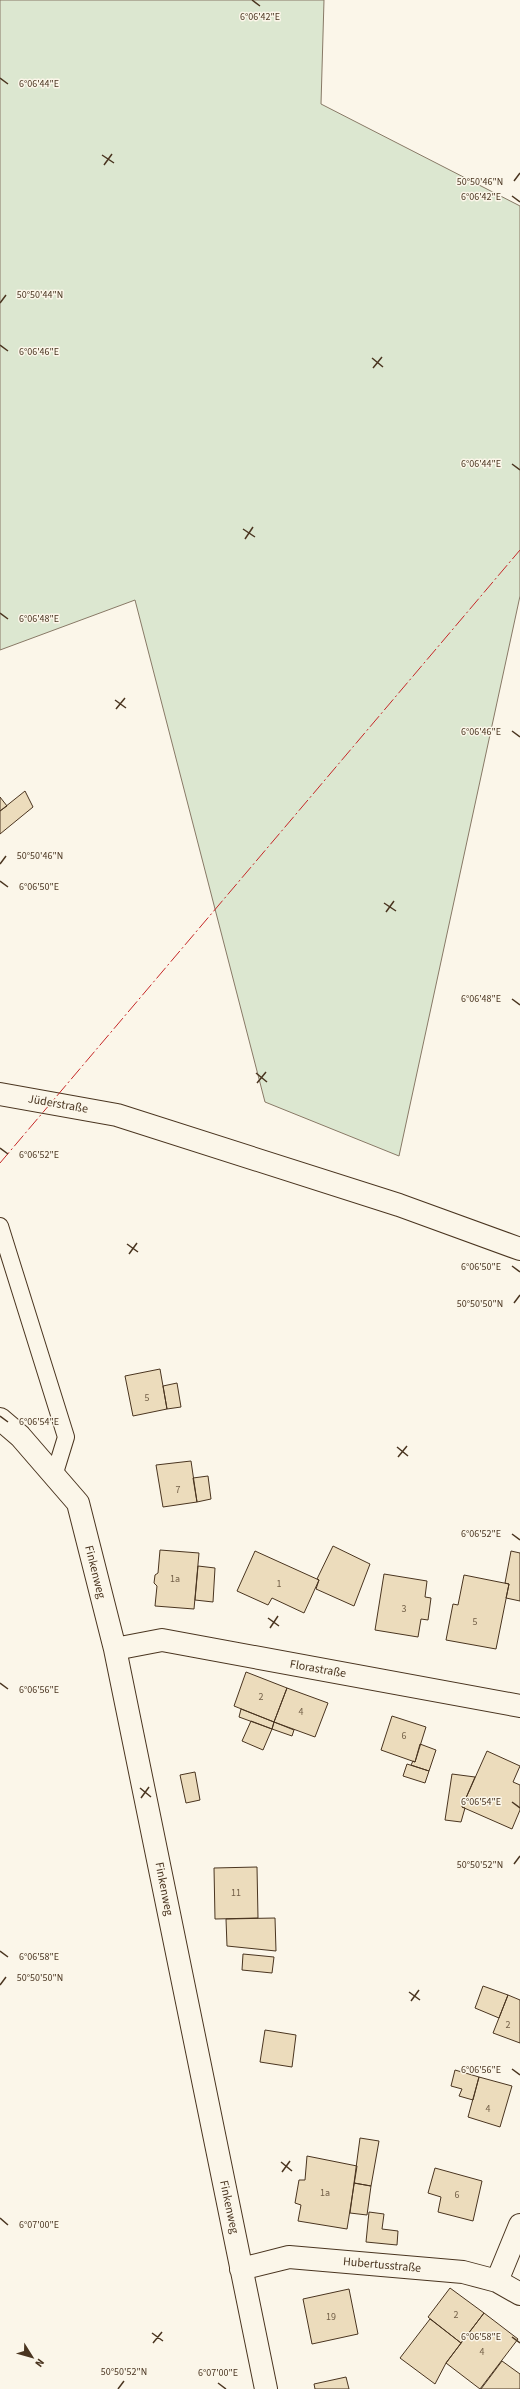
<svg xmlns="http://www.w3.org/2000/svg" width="520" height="2389" font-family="'Source Sans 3',sans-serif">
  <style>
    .green { fill: #dce7d0; stroke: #887966 }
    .building { fill: #ecdcbc; stroke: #4a3520 }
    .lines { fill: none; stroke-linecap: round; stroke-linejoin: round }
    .service-casing { stroke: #4a3520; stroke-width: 18 }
    .minor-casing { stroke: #4a3520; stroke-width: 24 }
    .secondary-casing { stroke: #4a3520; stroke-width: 24 }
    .service { stroke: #fbf6e9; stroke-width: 16 }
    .minor { stroke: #fbf6e9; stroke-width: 22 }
    .secondary { stroke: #fbf6e9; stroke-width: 22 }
    .power { stroke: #c62828; stroke-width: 1; stroke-dasharray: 14 3 2 3; stroke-linecap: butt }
    .ticks { fill: none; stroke: #4a3520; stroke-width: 1.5 }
    .labels { text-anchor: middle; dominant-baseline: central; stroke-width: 3; stroke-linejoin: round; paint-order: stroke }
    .number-label { font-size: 10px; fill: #725f47 }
    .street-label { font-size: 12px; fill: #4a3520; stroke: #fbf6e9 }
    .ticks-label { font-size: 10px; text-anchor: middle; fill: #4a3520; stroke: #fbf6e9; stroke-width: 3; stroke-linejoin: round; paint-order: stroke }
  </style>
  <rect width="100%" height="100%" fill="#fbf6e9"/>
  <path class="green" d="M0,0H324L321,104L520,206V596L399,1156L265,1102L135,600L0,650Z"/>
  <path class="building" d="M25,791L33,807L0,834V811Z
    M0,797L7,806L0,811Z
    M160,1369L167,1409L133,1416L125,1376Z
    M177,1383L181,1407L167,1409L163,1386Z
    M191,1461L197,1502L163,1507L156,1465Z
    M208,1476L211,1499L197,1502L193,1478Z
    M333,1546L370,1564L354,1606L316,1589L319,1580L317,1579Z
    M160,1550L199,1553L194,1609L155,1606L157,1586L154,1583L155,1575L158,1573Z
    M255,1551L319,1580L304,1613L272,1598L268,1605L237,1591Z
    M511,1551L520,1553V1601L506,1598L509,1584L505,1583Z
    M198,1566L215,1568L213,1602L195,1600Z
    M384,1574L427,1581L425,1597L431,1598L428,1620L421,1619L418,1637L375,1630Z
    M464,1575L509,1584L496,1649L446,1640L453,1604L458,1605Z
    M246,1672L287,1688L274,1722L234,1706Z
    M287,1688L328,1703L315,1737L274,1722Z
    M241,1709L274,1722L272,1729L239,1717Z
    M392,1716L426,1727L415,1762L381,1750Z
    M251,1721L272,1729L263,1750L242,1741Z
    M274,1722L294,1730L292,1736L272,1729Z
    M420,1744L436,1750L429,1771L411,1765L413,1761L415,1762Z
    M487,1751L520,1766L513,1782L520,1785V1810L512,1829L462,1807Z
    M407,1764L429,1771L425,1783L403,1776Z
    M195,1772L200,1800L186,1803L180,1775Z
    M452,1774L475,1777L462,1807L465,1808L461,1822L445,1820Z
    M257,1867L258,1918L215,1919L214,1868Z
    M275,1918L276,1951L227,1946L226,1919Z
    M243,1954L274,1957L272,1973L242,1970Z
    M483,1986L508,1995L499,2018L475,2008Z
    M508,1995L520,2000V2043L493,2033Z
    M265,2030L296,2035L292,2067L260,2062Z
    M455,2070L479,2077L473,2100L459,2096L462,2089L451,2086Z
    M479,2077L512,2086L500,2127L468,2117Z
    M360,2138L379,2141L371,2186L354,2183Z
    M307,2156L357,2166L347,2229L298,2221L301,2205L295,2203L299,2180H305Z
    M435,2168L482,2181L473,2221L438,2212L441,2197L428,2193Z
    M354,2183L371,2186L367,2215L350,2213Z
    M369,2212L384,2214L382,2229L398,2231L397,2245L366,2242Z
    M450,2288L484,2313L461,2343L428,2317Z
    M349,2289L358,2334L312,2344L303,2299Z
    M484,2313L518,2339L480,2389L446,2363Z
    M430,2319L461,2343L446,2363L435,2384L400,2358Z
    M502,2361L520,2374V2389H481Z
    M346,2377L349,2389H315L314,2384Z"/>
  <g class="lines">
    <g class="service-casing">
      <path id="service" d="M0,1226L66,1437L54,1476"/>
    </g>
    <g class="minor-casing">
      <path id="minor" d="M0,1419L20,1436L78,1503L115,1649L266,2389
        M115,1649L162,1640L520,1706
        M241,2269L289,2257L463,2272L497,2281L520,2294
        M497,2281L520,2225"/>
    </g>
    <g class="secondary-casing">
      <path id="secondary" d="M0,1094L117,1115L399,1205L520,1249"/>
    </g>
    <use href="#service" class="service"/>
    <use href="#minor" class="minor"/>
    <use href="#secondary" class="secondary"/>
    <path class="power" d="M0,1163L520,550"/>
  </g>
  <path class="ticks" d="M252,0L260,6M0,78L8,84M102,155L114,163M104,165L112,154M514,181L520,173M512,196L520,202M0,303L6,295M0,345L8,351M372,358L383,367M373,368L382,357M512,464L520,470M243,529L255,537M245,539L253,527M0,613L8,619M115,700L126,708M116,709L125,698M512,731L520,737M0,864L6,856M0,881L8,887M384,903L396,911M386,912L394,901M512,999L520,1005M256,1073L267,1082M257,1083L266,1072M0,1148L8,1154M127,1244L138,1252M129,1254L137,1243M512,1266L520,1272M514,1303L520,1295M0,1416L8,1422M397,1447L408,1456M398,1457L407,1446M512,1534L520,1540M268,1618L279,1626M270,1628L278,1616M0,1683L8,1689M140,1788L151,1797M141,1798L149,1787M512,1802L520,1808M514,1864L520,1856M0,1951L8,1957M0,1985L6,1977M409,1992L420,2000M411,2001L419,1990M512,2069L520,2075M281,2162L292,2171M282,2172L290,2161M0,2218L8,2225M152,2333L163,2341M512,2337L520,2343M153,2343L162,2332M218,2383L226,2389M118,2389L124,2381"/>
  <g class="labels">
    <g class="number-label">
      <text x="147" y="1398">5</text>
      <text x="178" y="1490">7</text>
      <text x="175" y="1579">1a</text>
      <text x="279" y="1584">1</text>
      <text x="404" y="1609">3</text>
      <text x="475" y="1622">5</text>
      <text x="261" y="1697">2</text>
      <text x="301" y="1712">4</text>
      <text x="404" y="1736">6</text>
      <text x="236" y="1893">11</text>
      <text x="508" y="2025">2</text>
      <text x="488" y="2109">4</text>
      <text x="325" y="2193">1a</text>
      <text x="457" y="2195">6</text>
      <text x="456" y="2315">2</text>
      <text x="331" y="2317">19</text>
      <text x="482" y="2352">4</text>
    </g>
    <g class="street-label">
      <text transform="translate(58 1104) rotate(10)">Jüderstraße</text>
      <text transform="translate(95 1572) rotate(76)">Finkenweg</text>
      <text transform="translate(318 1669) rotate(10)">Florastraße</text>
      <text transform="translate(164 1889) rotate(79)">Finkenweg</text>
      <text transform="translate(229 2207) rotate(78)">Finkenweg</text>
      <text transform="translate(382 2265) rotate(5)">Hubertusstraße</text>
    </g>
  </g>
  <g class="ticks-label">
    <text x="260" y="20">6°06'42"E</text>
    <text x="39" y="87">6°06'44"E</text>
    <text x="480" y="185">50°50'46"N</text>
    <text x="481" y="200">6°06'42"E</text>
    <text x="40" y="298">50°50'44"N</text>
    <text x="39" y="355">6°06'46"E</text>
    <text x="481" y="467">6°06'44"E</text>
    <text x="39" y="622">6°06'48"E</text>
    <text x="481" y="735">6°06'46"E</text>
    <text x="40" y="859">50°50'46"N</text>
    <text x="39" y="890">6°06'50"E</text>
    <text x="481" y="1002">6°06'48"E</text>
    <text x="39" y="1158">6°06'52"E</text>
    <text x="481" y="1270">6°06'50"E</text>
    <text x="480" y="1307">50°50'50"N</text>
    <text x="39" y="1425">6°06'54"E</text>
    <text x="481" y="1537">6°06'52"E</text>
    <text x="39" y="1693">6°06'56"E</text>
    <text x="481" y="1805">6°06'54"E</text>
    <text x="480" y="1868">50°50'52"N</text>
    <text x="39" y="1960">6°06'58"E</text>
    <text x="40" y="1981">50°50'50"N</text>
    <text x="481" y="2073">6°06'56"E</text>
    <text x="39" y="2228">6°07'00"E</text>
    <text x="481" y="2340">6°06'58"E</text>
    <text x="124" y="2375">50°50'52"N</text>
    <text x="218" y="2376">6°07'00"E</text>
  </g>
  <g transform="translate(32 2357) rotate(127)" stroke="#fbf6e9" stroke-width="3" paint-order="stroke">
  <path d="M0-3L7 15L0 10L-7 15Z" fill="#4a3520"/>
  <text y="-6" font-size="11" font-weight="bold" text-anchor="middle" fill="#4a3520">N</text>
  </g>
</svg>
